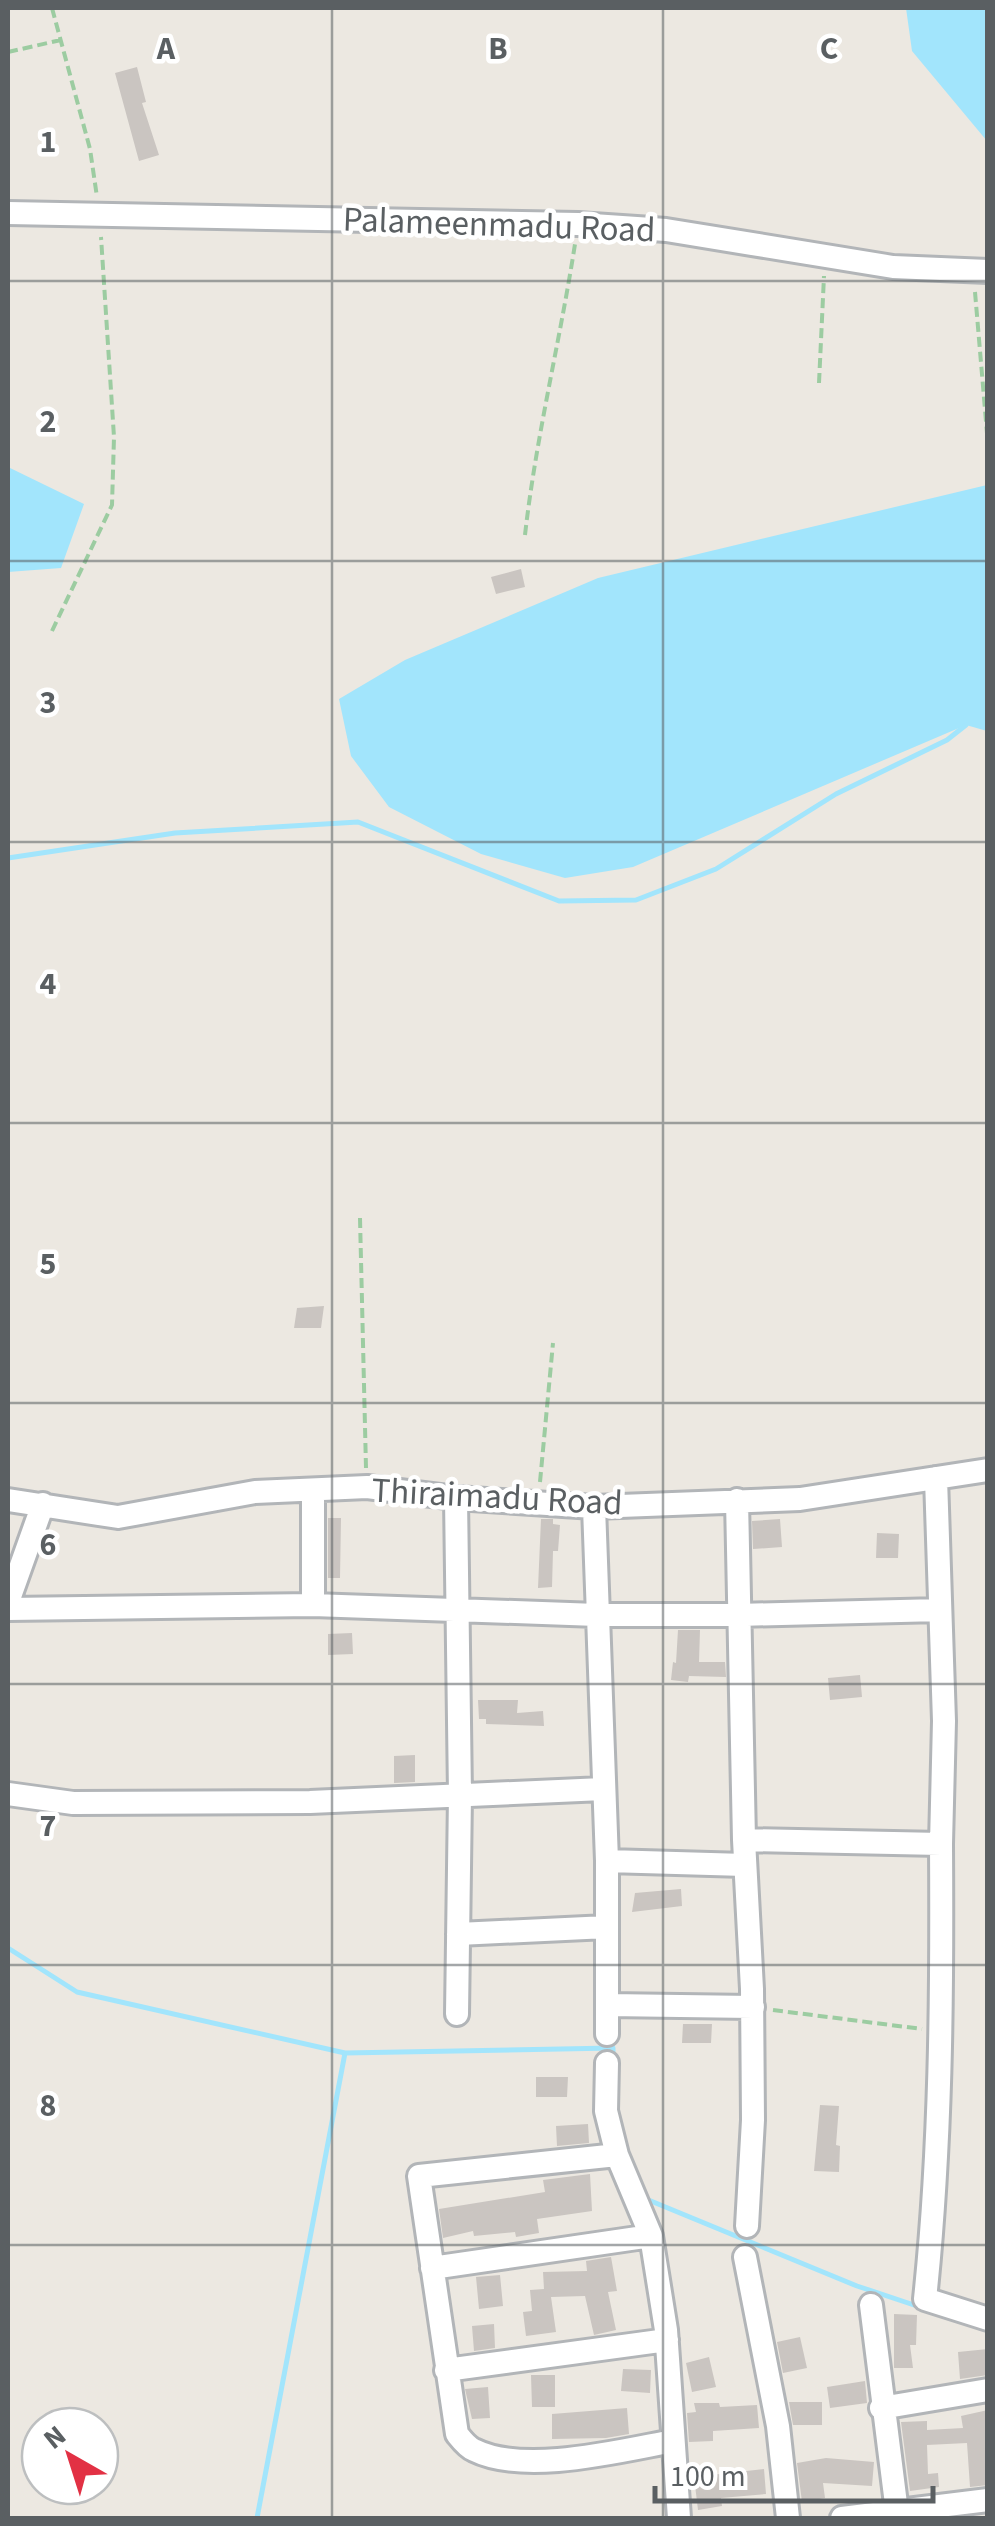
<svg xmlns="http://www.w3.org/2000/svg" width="995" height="2526" font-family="'Source Sans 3',sans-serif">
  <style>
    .water { fill: #a2e5fc }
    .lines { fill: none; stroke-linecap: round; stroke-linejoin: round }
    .stream { stroke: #a2e5fc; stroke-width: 5 }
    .building { fill: #cac5c1 }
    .minor-casing { stroke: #b2b5b8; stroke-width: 28 }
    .path { stroke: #9ccca1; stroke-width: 4; stroke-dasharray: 10 5; stroke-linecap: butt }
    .minor { stroke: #fff; stroke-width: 22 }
    .grid { fill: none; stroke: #5a5f62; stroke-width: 2.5; stroke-opacity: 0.55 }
    .labels { text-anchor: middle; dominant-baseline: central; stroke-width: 9; stroke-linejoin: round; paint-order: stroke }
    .street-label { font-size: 35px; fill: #5a5f62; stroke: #fff }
    .grid-label { font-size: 32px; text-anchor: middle; font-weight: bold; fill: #5a5f62; stroke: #fff; stroke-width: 9; stroke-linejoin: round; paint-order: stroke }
  </style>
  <rect width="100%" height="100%" fill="#ece8e1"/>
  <path class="water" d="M906,8H987V141L912,51Z
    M8,467L84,504L61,568L8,572Z
    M987,485V731L966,725L633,867L565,878L481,854L389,807L351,756L339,699L405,660L598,578Z"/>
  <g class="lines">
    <path class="stream" d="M8,858L175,833L358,822L559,901L636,900L716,869L836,794L947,740L966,725
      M8,1948L77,1992L345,2053L257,2518
      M345,2053L613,2048V2060
      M646,2199L857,2286L923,2308"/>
  </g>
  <path class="building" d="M137,67L146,102L142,103L159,155L139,161L115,73Z
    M521,569L525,587L496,594L491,577Z
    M324,1306L321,1328H294L297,1308Z
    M328,1518H341L340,1578H328Z
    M541,1519H553V1524L560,1525L558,1551H553L552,1587L538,1588Z
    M780,1519L782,1547L753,1549L752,1521Z
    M877,1533L899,1534L898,1558H876Z
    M678,1630H700L699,1662H725L726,1677L689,1676L688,1682L671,1680L673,1662L676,1663Z
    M352,1633L353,1654L328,1655V1634Z
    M860,1675L862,1697L830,1700L828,1678Z
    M478,1700H518L517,1713L543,1711L544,1726L486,1724V1719H479Z
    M415,1755V1782L394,1783V1756Z
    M681,1889L682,1906L632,1912L635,1893Z
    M683,2024H712L711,2043H682Z
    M536,2077H568L567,2097H536Z
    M820,2105L839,2106L836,2145L840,2146L839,2172L814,2171Z
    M588,2124L589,2143L557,2146L556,2126Z
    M590,2174L592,2211L537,2219L539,2233L516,2237L515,2232L474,2236L473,2231L443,2238L439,2209L545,2192L543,2180Z
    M611,2257L617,2291L608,2292L616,2330L594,2335L585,2296L551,2297L556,2332L526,2336L523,2312L532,2311L530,2290L544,2289L543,2272L587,2271L586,2261Z
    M500,2275L503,2306L479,2309L476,2277Z
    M894,2314L917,2315L916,2345H910L913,2368H894Z
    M494,2324L495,2348L474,2351L472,2326Z
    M800,2337L807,2368L783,2373L777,2342Z
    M988,2349V2375L960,2379L958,2352Z
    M709,2357L716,2387L692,2392L686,2363Z
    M623,2369L651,2370L650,2393L621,2391Z
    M531,2375H555V2407H532Z
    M865,2381L867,2403L830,2408L827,2387Z
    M488,2387L490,2418L472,2419L465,2389Z
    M789,2402H822V2425H793Z
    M694,2403H719L720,2407L757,2405L759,2428L713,2431V2441L689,2442L687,2413L696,2412Z
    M627,2408L629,2434L606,2438L552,2439V2414Z
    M988,2410V2485L970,2487L967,2443L927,2445L928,2474L938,2473L939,2487L910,2491L901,2422L927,2421V2430L963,2428L961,2416Z
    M826,2458L874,2462L872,2486L823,2483L825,2498L802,2502L797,2463Z
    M764,2469L766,2494L721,2498L722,2506L698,2510L694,2477Z"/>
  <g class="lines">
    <g class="minor-casing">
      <path id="minor" d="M8,213L578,224L666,230L893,267L988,271
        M313,1490V1605
        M456,1498L460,1795L457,2014
        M8,1500L118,1517L255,1492L367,1487L456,1498L594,1507L800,1499L988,1470
        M737,1500L744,1840L752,1989L753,2120L747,2226
        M594,1507L607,1861V2034
        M8,1602L43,1504
        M8,1609L313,1605L597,1615H738L940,1610
        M8,1794L73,1803L310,1802L603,1789
        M744,1840L941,1844L944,1721L936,1478
        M941,1844C942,1997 941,2147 925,2299L988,2319
        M607,1861L745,1865
        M458,1934L607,1927
        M608,2005L753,2007
        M607,2063L606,2111L617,2155L651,2236L666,2330L679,2518
        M617,2155L419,2176L457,2434C461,2439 467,2447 474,2450C524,2475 619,2451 673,2441
        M745,2257L778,2426L788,2518
        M432,2268L651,2236
        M871,2305L897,2512
        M446,2370L667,2340
        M881,2408L988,2390
        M842,2518L988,2500"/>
    </g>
    <path class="path" d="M52,8L90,149L97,197
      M8,52L61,40
      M975,292L988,445
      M819,383L824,276
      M525,535C536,437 560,341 575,244
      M52,631L112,505L114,437L101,237
      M360,1218L366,1468
      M540,1482L553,1343
      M773,2010L922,2029"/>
    <use href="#minor" class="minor"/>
  </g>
  <path class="grid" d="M332,8V2518M663,8V2518M8,281H988M8,561H988M8,842H988M8,1123H988M8,1403H988M8,1684H988M8,1965H988M8,2245H988"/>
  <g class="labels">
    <g class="street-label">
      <text transform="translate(499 225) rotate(2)">Palameenmadu Road</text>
      <text transform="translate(497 1497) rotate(3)">Thiraimadu Road</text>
    </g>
  </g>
  <g class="grid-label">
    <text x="166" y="59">A</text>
    <text x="498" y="59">B</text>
    <text x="829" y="59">C</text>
    <text x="48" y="152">1</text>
    <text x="48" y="432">2</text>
    <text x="48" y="713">3</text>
    <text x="48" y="994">4</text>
    <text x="48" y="1274">5</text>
    <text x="48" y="1555">6</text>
    <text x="48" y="1836">7</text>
    <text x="48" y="2116">8</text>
  </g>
  <rect width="995" height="2526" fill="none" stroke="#5a5f62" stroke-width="20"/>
  <g transform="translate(70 2456) rotate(321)"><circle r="48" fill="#ffffff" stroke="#bdbfc0" stroke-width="2.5"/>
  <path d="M0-8L18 38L0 25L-18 38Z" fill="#e23144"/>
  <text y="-15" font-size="28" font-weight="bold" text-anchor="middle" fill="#5a5f62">N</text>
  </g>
  <path d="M655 2486v15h278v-15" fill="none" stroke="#5a5f62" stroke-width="5"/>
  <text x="670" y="2486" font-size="30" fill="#5a5f62" stroke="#ffffff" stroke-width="8" paint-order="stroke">100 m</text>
</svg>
